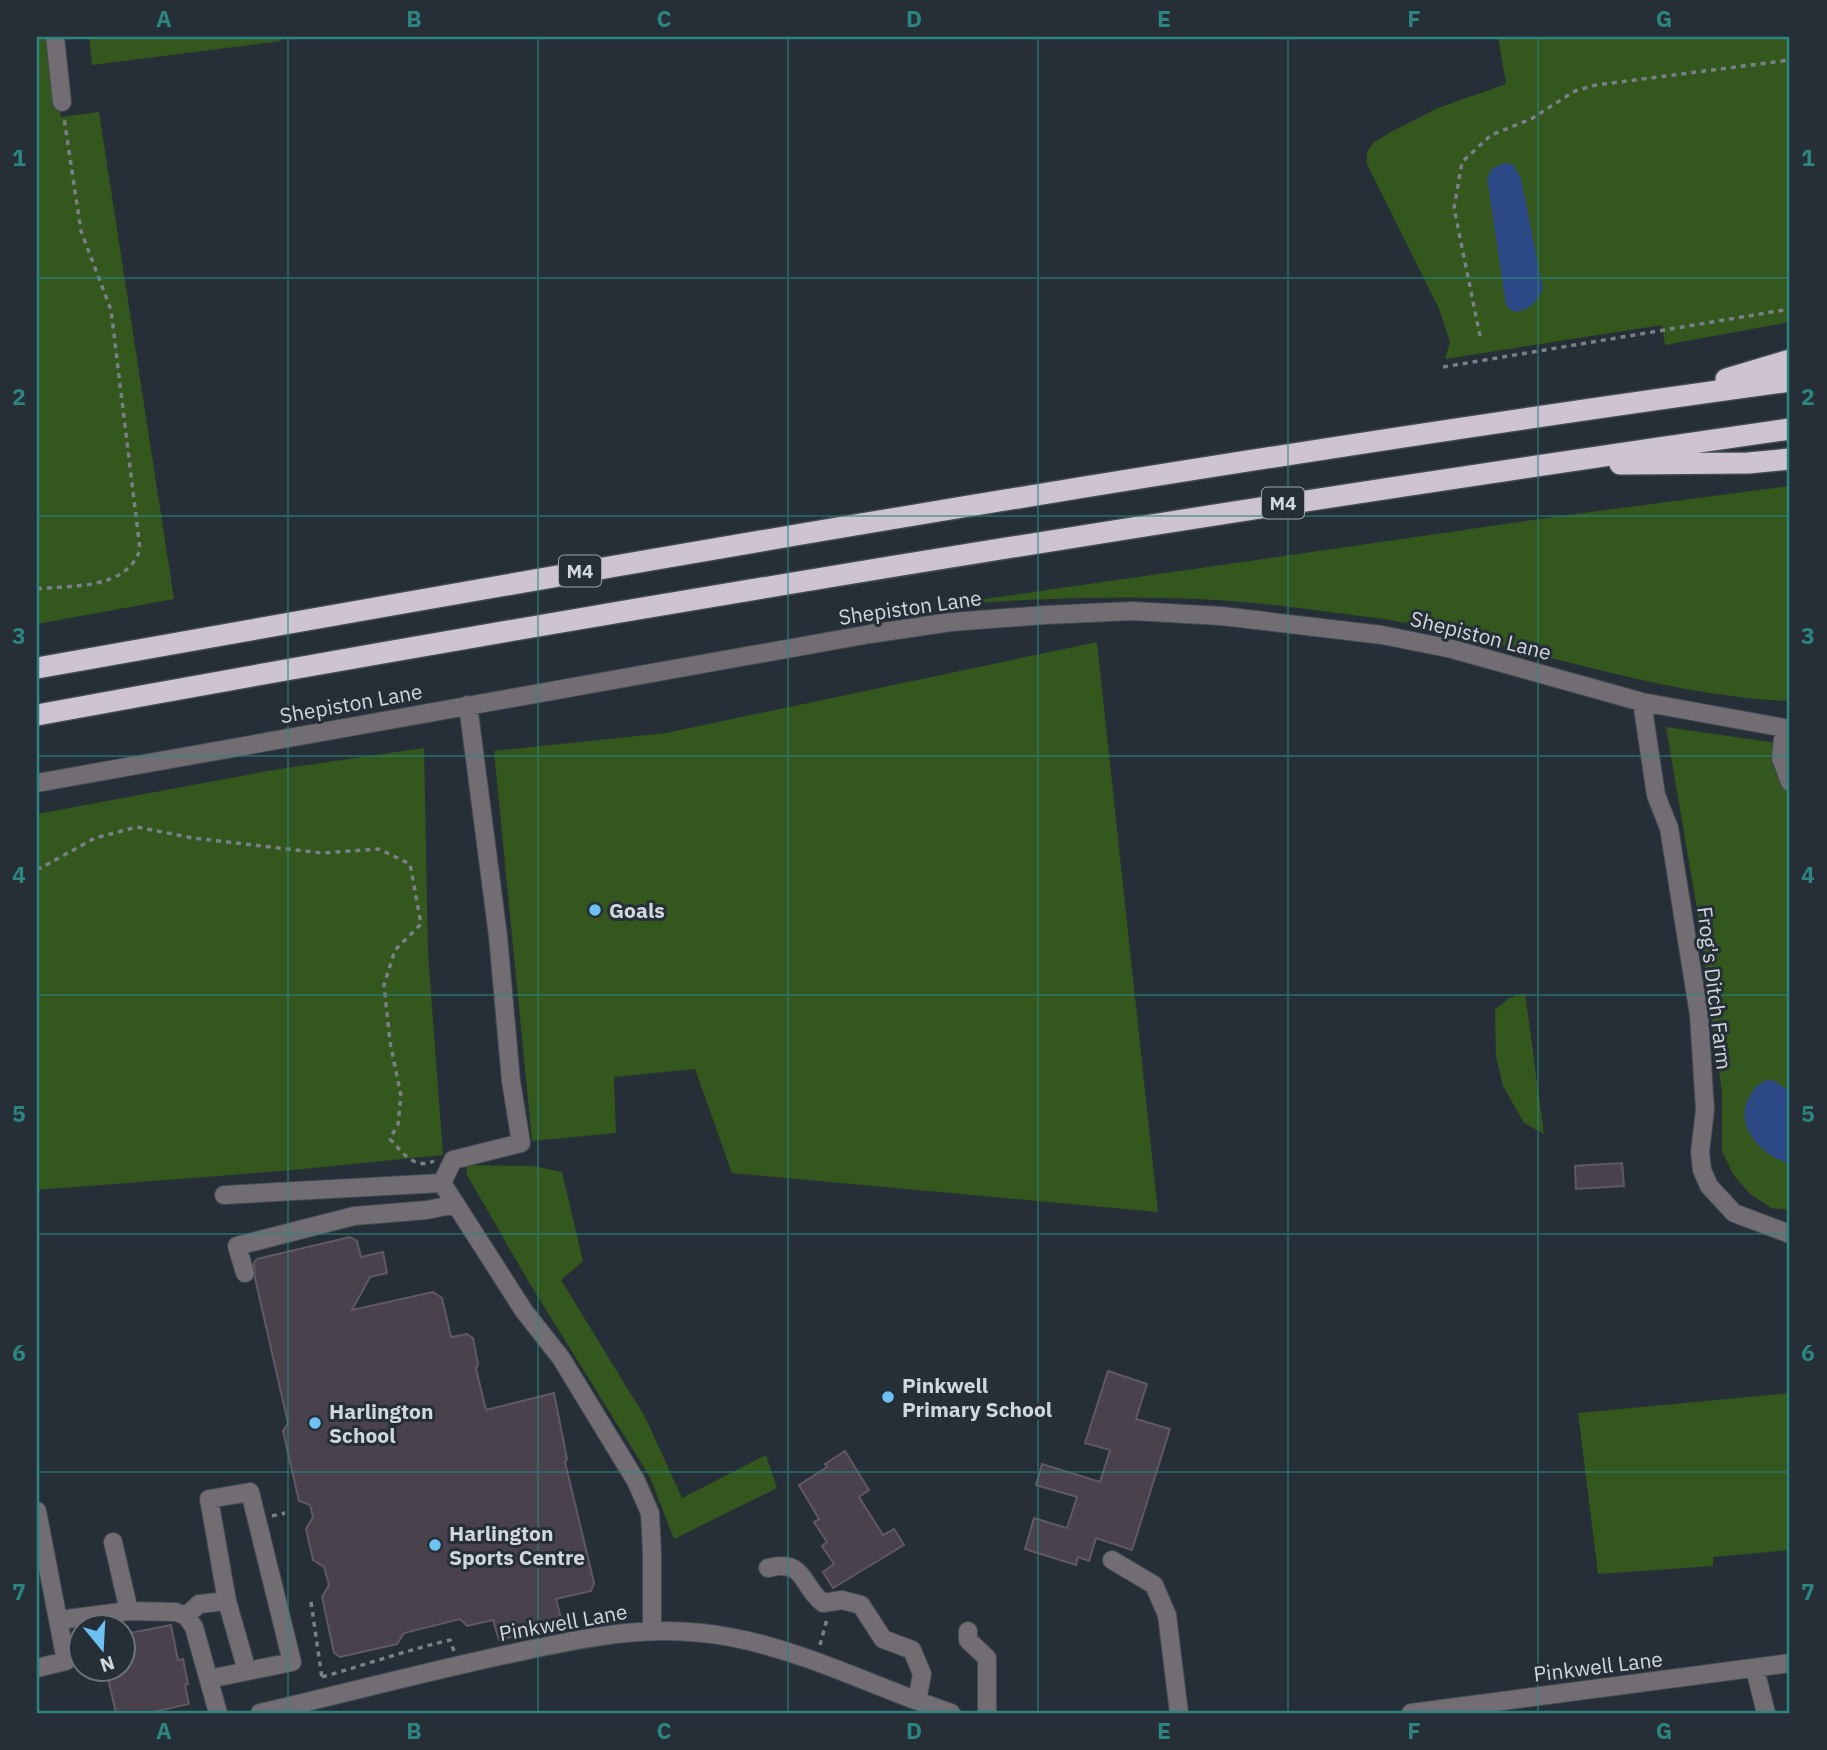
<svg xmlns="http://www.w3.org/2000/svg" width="1827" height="1750" font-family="'IBM Plex Sans',sans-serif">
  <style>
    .green { fill: #33571d }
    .water { fill: #2c4884 }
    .building { fill: #49414c; stroke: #605863; stroke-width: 2 }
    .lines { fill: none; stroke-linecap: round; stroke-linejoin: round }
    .minor-casing { stroke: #424a52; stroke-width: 20 }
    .highway-casing { stroke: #424a52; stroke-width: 24 }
    .path { stroke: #798087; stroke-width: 3.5; stroke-dasharray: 5 5; stroke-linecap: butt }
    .minor { stroke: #716d72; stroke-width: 18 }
    .highway { stroke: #cec4d1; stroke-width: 21 }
    .grid { fill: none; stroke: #2c857f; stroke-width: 2; stroke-opacity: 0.55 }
    .poi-dot { fill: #6ec2f3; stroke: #262f38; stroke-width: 2.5 }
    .labels { text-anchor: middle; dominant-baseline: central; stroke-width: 6; stroke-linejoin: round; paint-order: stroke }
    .shield { fill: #262f38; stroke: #9ea5ac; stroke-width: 2 }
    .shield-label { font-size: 19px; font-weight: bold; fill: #d2d7dd }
    .street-label { font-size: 21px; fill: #d2d7dd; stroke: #262f38 }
    .poi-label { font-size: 21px; font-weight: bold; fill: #d2d7dd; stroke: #262f38; text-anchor: start }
    .neatline { fill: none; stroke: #2c857f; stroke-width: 2.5 }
    .grid-label { font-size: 23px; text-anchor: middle; font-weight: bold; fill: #2c857f }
  </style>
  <rect width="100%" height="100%" fill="#262f38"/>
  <path class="green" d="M37,37H51L61,117L99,112L174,599L37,624Z
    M89,37H281V41L92,65Z
    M1498,37H1790V322L1665,345L1662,325L1445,359L1450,342L1439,309L1367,164V152L1373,143L1391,132L1438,108L1506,84Z
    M1790,486V540H1788L1790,571V701C1659,696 1534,648 1406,623C1383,618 1360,616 1337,613C1281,605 1225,599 1168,598C1095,596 1023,600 950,604L1568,515Z
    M1097,642L1158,1212L732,1173L695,1069L614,1077L616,1133L532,1141L494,751L666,733Z
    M1666,727L1790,745V1210L1771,1208L1749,1193L1733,1174L1722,1151V1093L1697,909Z
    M424,748L428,953L443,1155L293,1170L37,1190V814L273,770Z
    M1525,993L1544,1134L1524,1123L1503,1086L1496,1056L1495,1010L1508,999Z
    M466,1165L534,1166L562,1172L583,1261L561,1280L645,1417L682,1498L766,1455L777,1488L674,1539L650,1477L530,1284L467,1175Z
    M1790,1393V1550L1713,1557V1566L1598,1574L1578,1413Z"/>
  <path class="water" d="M1504,163L1513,164L1521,178L1543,289C1536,303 1530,310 1514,312L1506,306L1487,178L1493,168Z
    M1767,1080L1775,1081L1790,1092V1164C1761,1155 1731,1125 1751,1094C1755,1087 1759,1083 1767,1080Z"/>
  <path class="building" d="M1622,1163L1624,1186L1576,1189L1575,1166Z
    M350,1237L357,1241L361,1257L383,1252L387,1273L370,1277L352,1310L433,1292L442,1298L451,1337L467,1334L473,1338L478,1364L476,1369L486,1410L554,1393L567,1459L565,1462L594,1583L591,1591L556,1599L561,1618L555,1626L499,1640L493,1620L467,1626L460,1619L404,1633L397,1644L340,1657L334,1653L322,1597L329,1585L324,1567L313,1560L306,1529L313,1517L310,1505L299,1501L283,1431L288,1423L255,1278L254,1263L257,1259Z
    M1108,1371L1147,1384L1136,1419L1170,1429L1132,1550L1096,1538L1089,1561L1078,1557L1076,1565L1025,1549L1034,1518L1067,1528L1077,1497L1036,1485L1042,1464L1100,1482L1110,1450L1085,1443Z
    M845,1451L869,1490L859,1497L883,1535L894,1529L904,1545L833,1588L823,1572L834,1564L822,1546L827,1542L814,1522L819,1519L799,1485L827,1467L825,1464Z
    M171,1625L178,1660L183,1659L188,1684L185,1685L189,1704L149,1713H116L106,1670H122V1652L134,1649L130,1633Z"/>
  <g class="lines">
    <g class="minor-casing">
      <path id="minor" d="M55,37L62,102
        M1642,702L1656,795L1669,828L1699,1015L1705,1110L1700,1152L1702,1170L1709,1186L1734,1213L1790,1234
        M1784,729L1781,758L1790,782
        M37,783L870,634L951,622L1045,615L1132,611L1222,616L1382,635L1452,649L1642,702L1790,729
        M442,1183L453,1160L521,1143L511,1081L498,936L468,705
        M442,1183L524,1311L561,1358L636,1481L650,1513L652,1553V1630
        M224,1195L442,1183
        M245,1273L237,1246L354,1216L427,1210L456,1204
        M37,1511L66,1661L37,1668
        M113,1542L129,1611
        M1112,1560L1154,1585L1167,1615L1179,1713
        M768,1568C805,1558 801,1586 823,1603L842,1600L861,1605L883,1639L912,1650L922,1674L917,1701
        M227,1601L247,1671
        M186,1616L199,1604L227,1601L209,1499L250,1492L292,1662L209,1679
        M59,1620L129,1611L176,1612L186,1616L194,1627L218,1713
        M968,1631V1640L987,1658V1713
        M1755,1669L1766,1713
        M260,1713C341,1694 422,1673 504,1655C586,1638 651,1621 735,1638C810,1653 879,1689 951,1713
        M1411,1713L1790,1663"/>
    </g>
    <g class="highway-casing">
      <path id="highway" d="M1726,379L1790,360
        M1620,464L1748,463L1790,459
        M37,668C620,564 1203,461 1790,381
        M37,715C619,608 1204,513 1790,429"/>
    </g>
    <path class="path" d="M1480,336L1454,208L1462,162L1491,135L1531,119L1575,91L1596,85L1790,60
      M1443,367L1790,309
      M37,589C72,585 127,590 140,549L111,310L81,231L64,118
      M37,870L95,838L137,827L193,838L322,853L379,849L410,864L421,924L395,950L384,985L390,1042L401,1096L398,1124L390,1139C403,1153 414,1170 434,1161
      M272,1516L285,1513
      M311,1602L322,1678
      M820,1645L827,1619
      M322,1677C365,1665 407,1650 450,1640L454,1651"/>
    <use href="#minor" class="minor"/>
    <use href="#highway" class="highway"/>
  </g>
  <path class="grid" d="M288,37V1713M538,37V1713M788,37V1713M1038,37V1713M1288,37V1713M1538,37V1713M37,278H1790M37,516H1790M37,756H1790M37,995H1790M37,1234H1790M37,1472H1790"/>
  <g class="poi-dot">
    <circle cx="595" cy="910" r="7"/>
    <circle cx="888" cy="1397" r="7"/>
    <circle cx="315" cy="1423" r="7"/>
    <circle cx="435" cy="1545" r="7"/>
  </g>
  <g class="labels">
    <g class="shield">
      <rect x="1262" y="487.5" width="42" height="31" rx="5"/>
      <rect x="559" y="555.5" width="42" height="31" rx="5"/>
    </g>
    <g class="shield-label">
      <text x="1283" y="503">M4</text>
      <text x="580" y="571">M4</text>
    </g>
    <g class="street-label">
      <text transform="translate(910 607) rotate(-8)">Shepiston Lane</text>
      <text transform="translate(1481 635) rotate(14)">Shepiston Lane</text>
      <text transform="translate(351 703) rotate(-10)">Shepiston Lane</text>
      <text transform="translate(1715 988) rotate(83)">Frog's Ditch Farm</text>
      <text transform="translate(563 1622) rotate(-10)">Pinkwell Lane</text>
      <text transform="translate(1598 1666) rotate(-7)">Pinkwell Lane</text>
    </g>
    <g class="poi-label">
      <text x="609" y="910">Goals</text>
      <text x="902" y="1385">Pinkwell<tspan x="902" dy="24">Primary School</tspan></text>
      <text x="329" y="1411">Harlington<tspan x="329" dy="24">School</tspan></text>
      <text x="449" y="1533">Harlington<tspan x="449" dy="24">Sports Centre</tspan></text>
    </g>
  </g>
  <rect width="1827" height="1750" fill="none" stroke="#262f38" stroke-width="77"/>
  <g transform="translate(102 1648) rotate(162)"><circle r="33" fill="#262f38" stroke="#6b727a" stroke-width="2"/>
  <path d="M0-5L12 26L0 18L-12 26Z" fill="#6ec2f3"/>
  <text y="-10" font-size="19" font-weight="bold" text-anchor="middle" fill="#d2d7dd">N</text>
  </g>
  <rect x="38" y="38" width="1750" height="1674" class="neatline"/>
  <g class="grid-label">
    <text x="164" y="27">A</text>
    <text x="414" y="27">B</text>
    <text x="664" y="27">C</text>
    <text x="914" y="27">D</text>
    <text x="1164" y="27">E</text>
    <text x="1414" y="27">F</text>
    <text x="1664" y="27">G</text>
    <text x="19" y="166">1</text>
    <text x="1808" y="166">1</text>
    <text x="19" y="405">2</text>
    <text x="1808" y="405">2</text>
    <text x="19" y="644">3</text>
    <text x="1808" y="644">3</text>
    <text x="19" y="883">4</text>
    <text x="1808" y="883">4</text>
    <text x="19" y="1122">5</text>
    <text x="1808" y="1122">5</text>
    <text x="19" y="1361">6</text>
    <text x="1808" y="1361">6</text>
    <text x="19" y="1600">7</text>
    <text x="1808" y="1600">7</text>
    <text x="164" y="1739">A</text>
    <text x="414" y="1739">B</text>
    <text x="664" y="1739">C</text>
    <text x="914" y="1739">D</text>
    <text x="1164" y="1739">E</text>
    <text x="1414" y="1739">F</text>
    <text x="1664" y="1739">G</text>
  </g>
</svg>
